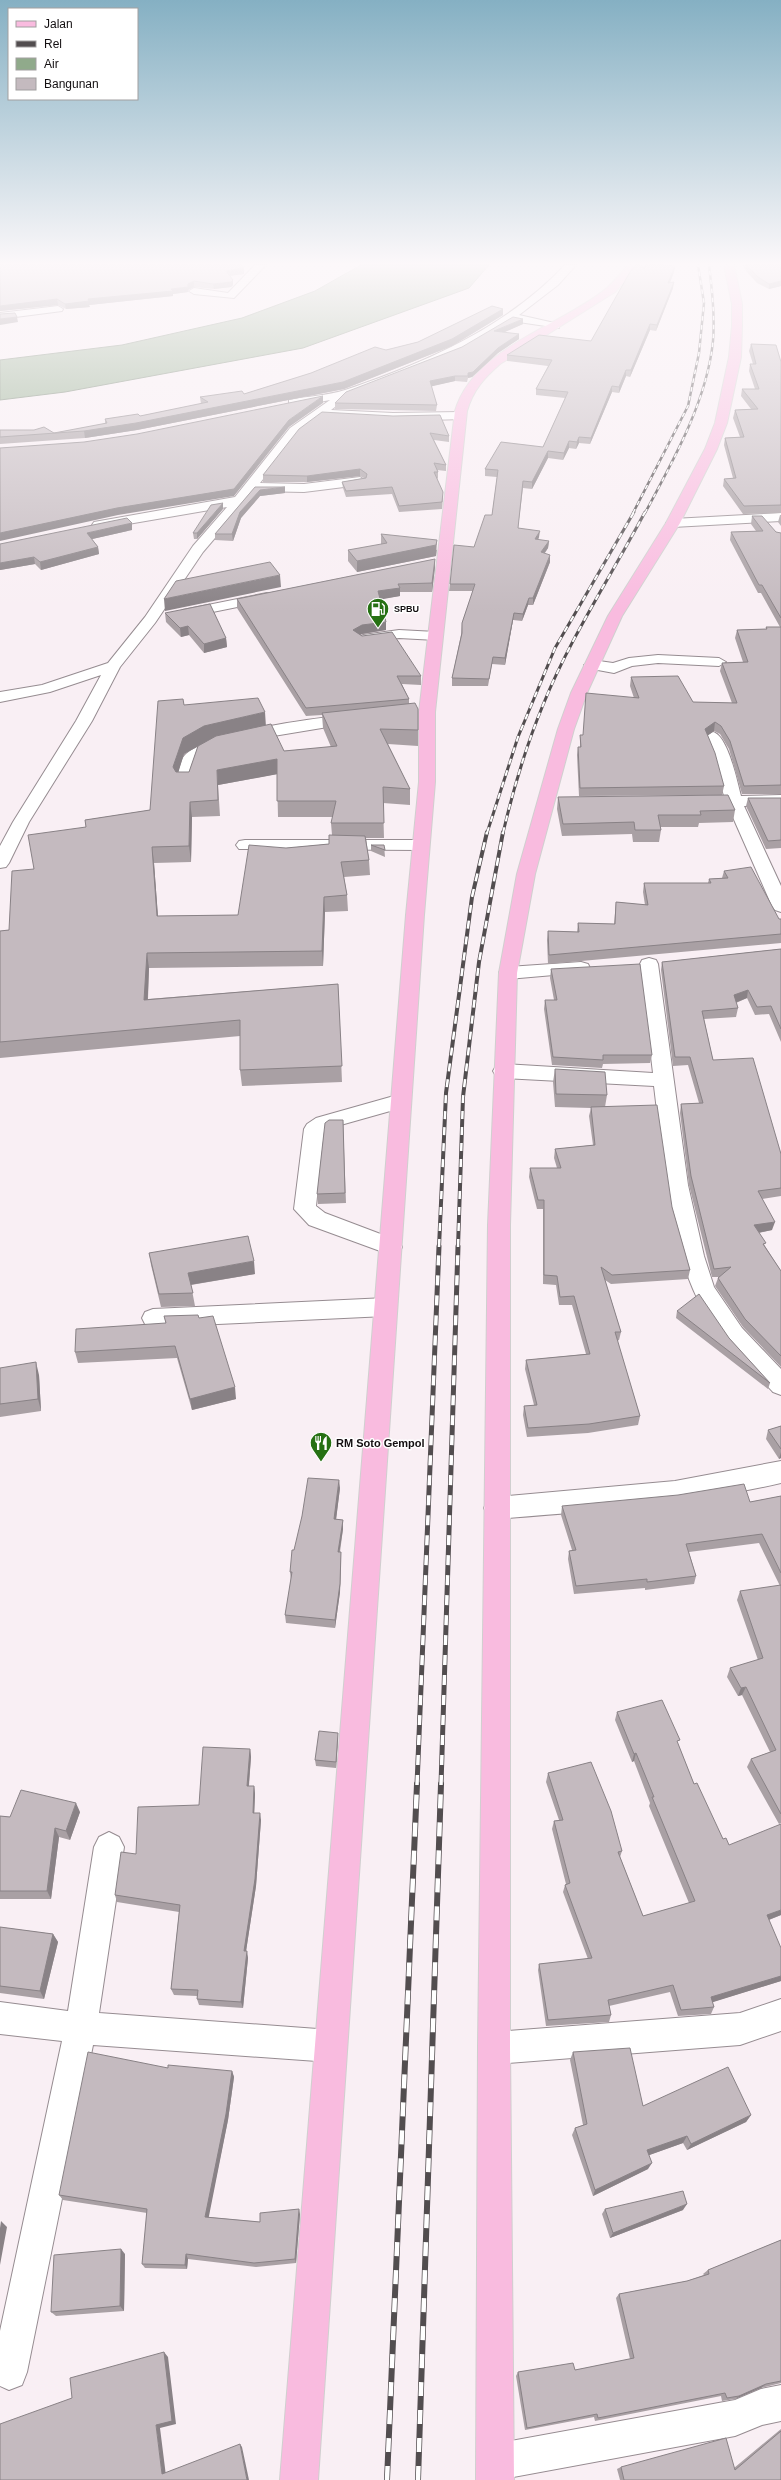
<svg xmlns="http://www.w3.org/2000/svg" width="781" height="2480" font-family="Helvetica,sans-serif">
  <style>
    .water { fill: #90aa8b; stroke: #6a7c66 }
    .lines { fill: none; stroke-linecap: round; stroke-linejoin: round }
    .minor-casing { stroke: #968c91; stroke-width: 2 }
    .major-casing { stroke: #d0cfcf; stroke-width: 2 }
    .minor { fill: #fff; fill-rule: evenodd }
    .major { fill: #f9bbdf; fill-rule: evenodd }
    .rail-far4-casing { stroke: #524d4f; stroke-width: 2.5 }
    .rail-far3-casing { stroke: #524d4f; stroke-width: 3 }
    .rail-far2-casing { stroke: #524d4f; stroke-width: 4 }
    .rail-far1-casing { stroke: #524d4f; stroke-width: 5 }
    .rail-casing { stroke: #524d4f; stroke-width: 6 }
    .rail-far4 { stroke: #fff; stroke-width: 1.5; stroke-dasharray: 4.5; stroke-linecap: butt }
    .rail-far3 { stroke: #fff; stroke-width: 2; stroke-dasharray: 6; stroke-linecap: butt }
    .rail-far2 { stroke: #fff; stroke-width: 2.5; stroke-dasharray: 8; stroke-linecap: butt }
    .rail-far1 { stroke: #fff; stroke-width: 3.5; stroke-dasharray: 10; stroke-linecap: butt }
    .rail { stroke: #fff; stroke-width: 4.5; stroke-dasharray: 14; stroke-linecap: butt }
    .wall { fill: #a9a0a4; fill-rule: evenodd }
    .shaded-wall { fill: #898286 }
    .building { fill: #c4babf; stroke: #898286 }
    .labels { text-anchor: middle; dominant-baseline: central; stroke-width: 3; stroke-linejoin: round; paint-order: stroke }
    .far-poi-label { font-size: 9px; font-weight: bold; fill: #130f11; stroke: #fff; text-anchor: start }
    .poi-label { font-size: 11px; font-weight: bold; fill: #130f11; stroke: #fff; text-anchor: start }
  </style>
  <rect width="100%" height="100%" fill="#f9eff4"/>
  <path class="water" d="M361,265H489L469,288L303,348L65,392L0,400V360L122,345L242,318L315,291Z"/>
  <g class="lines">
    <g class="minor-casing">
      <path id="minor" d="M255,265H266L234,298L194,294L189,291L194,288L228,293Z
        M565,265H576L558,285L519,315L559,324V328L512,321L461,351L345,397L344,400L331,410L393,413L460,412L464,413L466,416L464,419L393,421L322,417L298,434L260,483L304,484L360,477L366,481L360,485L304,492L255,491L203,552L155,623L120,667L92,721L29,822L9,863L6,867L0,868V846L13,822L76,721L101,675L50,692L0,702V692L42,685L108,663L145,617L193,546L227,507L99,529L92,525L94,522L235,497L290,428L330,400L293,407L289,406V400C307,396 327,396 345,390C425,363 507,327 565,265Z
        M58,306L63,309L62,311L0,319V313Z
        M781,513V521L673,527L666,523L673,519Z
        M267,593L272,594L274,597L272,600L183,618L176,614L183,610Z
        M399,630L436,632L443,636L436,640L399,638L363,643L356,639L363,635Z
        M658,655L719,658L726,662L719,666L658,663L632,666L614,673L587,668L584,665L592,660L613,663L629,658Z
        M352,714L360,719L358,722L249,740L211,753L198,760L190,786H178L176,783C178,775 179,760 186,754C215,730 313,719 352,714Z
        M713,732C728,736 737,781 741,796L781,795V805L744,806L781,886V912L775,910L772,906L728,806H695L693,802L695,798L724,796L715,761L705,737Z
        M245,840H420L426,841L429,845L426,849L420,850L239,849L236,845L239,841Z
        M649,958L656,960L658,964L688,1185L704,1256L714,1287L742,1328L781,1369V1395L773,1392C744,1361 709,1328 693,1289C668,1231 662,1150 654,1086L503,1078L496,1076L493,1071L496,1066L503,1064L653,1073L640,964L642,960Z
        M581,962L588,964L590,968L588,972L508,979L501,977L499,973L501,969L508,967Z
        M401,1094L408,1096L411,1101L408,1106L330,1128L324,1132L316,1206L325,1213L399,1241L402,1247L399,1253L391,1255L309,1225L294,1209L304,1129L307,1124L316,1118Z
        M386,1298L394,1301L397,1307L394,1313L386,1316L153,1327L145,1324L142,1318L145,1312L153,1309Z
        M781,1461V1483C688,1505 593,1511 497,1519L488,1516L484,1508L488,1500L497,1497L675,1481Z
        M109,1832L119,1837L124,1847L99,2013L331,2030L342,2035L347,2046L342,2057L331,2062L93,2045L27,2372L22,2385L9,2390L0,2386V2331L62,2041L0,2034V2002L68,2011L94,1847L99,1837Z
        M781,1999V2031L740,2045L494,2064L483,2059L478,2048L483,2037L494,2032L740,2013Z
        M781,2385V2421L762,2425L735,2436L497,2480L482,2475L477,2462L482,2449L495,2444L735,2400L761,2389Z"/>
    </g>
    <g class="major-casing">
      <path id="major" d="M628,265H639L615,292L500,364C484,378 473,390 467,411L435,712V782L424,915L318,2480H280L406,915L419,782V712L455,411C474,347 560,327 607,288C615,281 621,273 628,265Z
        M724,265H734L742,304V326L741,357L727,423L717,449L680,523L622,616L587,693L574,729L535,874L517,973L510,1225V2048L514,2480H476L478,2048L488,1225L499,973L517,874L558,729L571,693L608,616L666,523L705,449L715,423L729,357L732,326V304Z"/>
    </g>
    <use href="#minor" class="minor"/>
    <use href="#major" class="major"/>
    <g class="rail-far4-casing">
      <path id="rail-far4" d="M633,513L688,406L699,353L704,303L698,265
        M645,513C673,461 707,401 713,341C715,316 712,290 709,265"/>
    </g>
    <g class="rail-far3-casing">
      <path id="rail-far3" d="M487,833L518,737L555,648L634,512
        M503,833C513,790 526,746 543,705C570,638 611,576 645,512"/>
    </g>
    <g class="rail-far2-casing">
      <path id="rail-far2" d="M439,1247L446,1093L472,897L487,832
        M458,1247L463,1097L479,962L503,832"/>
    </g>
    <g class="rail-far1-casing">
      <path id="rail-far1" d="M417,1785L439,1246
        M441,1785L458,1246"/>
    </g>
    <g class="rail-casing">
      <path id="rail" d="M387,2480L417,1784
        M418,2480L441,1784"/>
    </g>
    <use href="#rail-far4" class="rail-far4"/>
    <use href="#rail-far3" class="rail-far3"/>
    <use href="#rail-far2" class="rail-far2"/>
    <use href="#rail-far1" class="rail-far1"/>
    <use href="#rail" class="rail"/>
  </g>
  <path class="wall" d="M0,265L244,274L230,276L233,285L231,287L214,289L194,287L188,290V292L173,294V296L89,305L90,307L66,309L58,305L0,311Z
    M743,265H781V286L769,289L757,283L746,271Z
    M644,269L674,272L670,283L673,288L656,331L650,330L630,377L626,376L619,393L612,392L590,444L579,443L576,449L569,448L563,460L548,458L532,489L523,488L518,528L539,537L538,540L549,541L548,548L545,553L550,562L533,605H528L522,621L513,620L505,665L492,664L488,686H452V678L461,635L462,623L473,591H449L450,584L474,547L492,515L497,477L485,476V469L543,447L565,398L536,395V389L548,366L507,361V355L591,341Z
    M503,309V315L452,346L344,389L137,430L85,438L0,444V430L54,433L105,424V419L140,416L201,404L200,397L244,394L386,350L418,342Z
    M523,319V324L504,332L519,339L498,353L472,377L468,378L467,382L455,381L431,386L437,405L436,411L335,409V403L462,347Z
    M751,344L781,362V513L743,514L723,486L724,479L733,478L724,445L725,438L740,437L733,418L735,410L751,409L741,396L742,389H755L749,371L750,364H753L749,351Z
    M322,412L449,436V442L434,440L446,465V471L437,470L438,472V478L437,479L443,498L442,509L399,512L392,494L346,497L343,488L342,482L364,478L360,476L307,482H263V475Z
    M255,487L285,493L260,496L241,518L233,541L215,540V534Z
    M223,509L197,539H194L193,533Z
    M780,515H781V526L778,522Z
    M752,516L776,532L781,533V794H742L729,749L720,734L714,731L707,735L724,786L722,795L579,796L577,755L578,747H580V735H583L634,698L630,686L631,677L693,702L732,703L720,671L722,663L743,662L735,638L737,630L766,629V627H780L761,593H758L730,540L731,532L756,531L751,524Z
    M132,530L92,539L98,547L99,554L41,570L35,564L0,570V544Z
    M381,534L437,550L436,556L357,572L348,561V550L381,545Z
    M435,559V567L432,592H400V596L380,599L386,622V630L362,634L360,635L421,676V685L402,684L409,699V704L418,709V746L388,744L410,789V805L383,803L384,838H366L369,860L370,875L344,877L347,895L348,911L325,912L323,966L149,968L148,999L338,984L342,1082L242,1086L240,1070V1036L0,1058V931L9,930L34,869L86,827L85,820L150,810L184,705L266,725L284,751L331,747L323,728L322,715L306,716L237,608V599ZM198,746L189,772H178L184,754ZM277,774L278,817H333L331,823L332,835L329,844L286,848L238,915L158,916L154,863L191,862L192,817L220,816L218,785Z
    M165,613L226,638L227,647L204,653L189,635L181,637L166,622Z
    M558,797L735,810L733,822L699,823L698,827H660L661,830L659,842H633L632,834L562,836L557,809Z
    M748,798H781V848L766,849L746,806Z
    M371,845H384L385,857L371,851Z
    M724,871L779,919H781V943L548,964L547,940L548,931L577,932L578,923L614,924L616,902L645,905L643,892L644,883H708L709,879L722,878Z
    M781,949V1042L769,1014L755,1015L747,998L736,1003L738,1008L736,1017L704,1019L713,1060L781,1154V1196L762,1199L772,1230L759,1233L765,1246L781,1271V1367L743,1327L715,1286L718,1278L719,1277H712L689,1185L680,1113L681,1104L699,1103L688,1065L673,1066L661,970L662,962Z
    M551,969L652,1055L650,1063L603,1064L602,1068L552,1065L544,1009L545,1000H554L550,978Z
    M555,1069L607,1095L605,1107L672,1207L690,1270L688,1279L611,1284L605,1280L621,1332L619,1340L617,1341L640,1416L638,1425L588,1433L527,1437L523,1415L524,1406L534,1405L525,1369L526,1360L586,1354L572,1305H559L556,1285L543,1284V1209H537L529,1177L530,1168H557L554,1158L555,1149L593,1145L589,1116L591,1108L555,1107L553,1082Z
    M343,1120L346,1203L318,1204L317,1194Z
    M149,1253L255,1274L191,1285L195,1306L161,1307L151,1265Z
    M677,1311L729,1338L770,1383L768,1389L676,1318Z
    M164,1316L199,1318L236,1399L192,1410L177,1358L78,1363L75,1352L166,1324Z
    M0,1368L39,1375L41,1411L0,1417Z
    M781,1426V1458L779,1459L766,1439L768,1430Z
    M340,1488L336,1519L343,1520V1529L340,1552H341V1560L340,1592L335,1628L286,1623L285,1615L291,1580L290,1572L294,1550Z
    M781,1496V1823L779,1824L747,1767L751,1759L770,1752L742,1695L738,1696L727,1677L730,1668L758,1660L737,1600L740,1591L780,1586L759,1543L689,1552L696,1576L694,1584L645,1590V1588L574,1594L568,1559L569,1551L572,1550L561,1515L562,1506L750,1502Z
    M617,1712L678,1744L694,1784L723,1839L729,1845L781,1915L769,1920L781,1981L712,2002L714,2007L711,2014L678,2016L670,1992L609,2006L611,2015L609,2022L546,2026L538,1970L539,1964L588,1959L563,1892L565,1885L566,1884L552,1829L554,1821L559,1820L546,1782L548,1773L622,1851L620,1857L643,1916L689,1903L649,1806L650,1803L634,1761L632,1762L615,1720Z
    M338,1738L336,1768L316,1766L315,1760Z
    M250,1749L251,1757L249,1786H254L255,1794L254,1813L261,1820L256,1886L246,1951L248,1958L243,2008L199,2005L197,1999V1996L174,1995L171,1989L179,1912L117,1902L115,1895L136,1854L199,1805Z
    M80,1812L70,1840L59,1837L51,1899H0V1816L10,1817Z
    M0,1927L53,1934L58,1942L44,1999L0,1993Z
    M573,2052L643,2106L751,2115L746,2122L687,2150L683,2143L649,2155L648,2169L593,2196L572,2135L575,2128L583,2125L570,2060Z
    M232,2071L234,2077L228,2120L208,2217L260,2222L300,2214L296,2263L256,2267L188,2259L187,2269L145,2268L142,2264L147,2213L63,2200L59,2195Z
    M605,2209L683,2210L610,2238L602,2214Z
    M781,2240V2383L761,2388L735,2399L722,2401L721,2396L595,2421L594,2417L525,2430L516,2376L518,2372L575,2370L630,2359L616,2298L619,2294L687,2281L704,2275L703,2274L708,2270Z
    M125,2254L124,2311L56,2316L51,2312Z
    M781,2429V2480H620L617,2469L621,2467L734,2468Z"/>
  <path class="shaded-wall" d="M675,266L674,272L667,289L668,283Z
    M244,268V274L226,276V271Z
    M233,280V285L231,287L214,289L213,284Z
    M194,281V287L188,290V284Z
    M781,281V286L769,289V284Z
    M674,282L673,288L656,331L657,325Z
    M188,287V292L173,294V296L89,305L90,307L66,309L65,304L88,299Z
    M57,299L58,305L0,311V306Z
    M503,309V315L452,346L344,389L137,430L85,438L84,431L343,382Z
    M17,317L18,322L0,325V319Z
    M523,319V324L494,337V331Z
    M650,324V330L630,377L631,370Z
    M519,334V339L498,353L472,377L468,378V373L498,348Z
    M626,370V376L619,393V387Z
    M455,376V381L429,387L430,381Z
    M612,386V392L590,444L591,438Z
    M323,396V403L289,427L234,496L118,515L0,541V533L289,420Z
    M579,437V443L576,449L577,442Z
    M569,441V448L563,460L564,453Z
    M548,451V458L532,489V482Z
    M360,469V476L307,482V476Z
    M285,487V493L260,496L241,518L233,541L232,534L240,512L260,490Z
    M223,503V509L197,539V533Z
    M132,523V530L88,540L87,533Z
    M540,531L539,537L535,546V539Z
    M437,540L436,556L357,572V561Z
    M549,541L548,548L540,559L541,552Z
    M98,547L99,554L41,570L40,562Z
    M550,555V562L533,605V598Z
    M34,557L35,564L0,570V563Z
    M435,559V567L432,592V583Z
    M280,575L281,587L165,611L164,599Z
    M400,588V596L378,600V591Z
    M529,598L528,605L522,621L523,614Z
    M514,613L513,620L505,665V658Z
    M386,622V630L362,634L354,638L353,630L362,625Z
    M188,626L189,635L181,637L180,628Z
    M226,638L227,647L204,653V644Z
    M265,712L266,727L206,742L184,754L175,783L173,767L183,738L204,726Z
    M715,722L714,731L704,738L705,729Z
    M277,759L278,774L218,785L220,816L217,770Z
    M190,802L192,817L191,862L189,846Z
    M152,847L154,863L159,931L157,916Z
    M324,897L325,912L323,966L322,951Z
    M147,953L149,968L147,1015L144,1000Z
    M748,990L747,998L732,1004L734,995Z
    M775,1222L772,1230L752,1234L754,1225Z
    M254,1261L255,1274L189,1285L188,1273Z
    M36,1362L39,1375L41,1411L38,1399Z
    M235,1387L236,1399L192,1410L190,1399Z
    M781,1452V1458L779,1459Z
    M339,1480L340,1488L335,1528L334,1519Z
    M343,1520V1529L338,1560V1552Z
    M341,1552L340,1592L335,1628V1620Z
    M746,1687L742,1695L738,1696L741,1688Z
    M338,1733V1738L336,1768V1762Z
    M250,1749L251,1757L248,1794L247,1786Z
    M636,1753L634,1761L632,1762L634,1754Z
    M254,1786L255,1794L254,1820L253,1813Z
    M76,1803L80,1812L70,1840L66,1831Z
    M260,1813L261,1820L256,1886L245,1958L244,1951Z
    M55,1828L59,1837L51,1899L47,1891Z
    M781,1910V1915L763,1922L767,1915Z
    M53,1934L58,1942L44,1999L40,1991Z
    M247,1951L248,1958L243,2008L241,2002Z
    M781,1976V1981L707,2004L711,1997Z
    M232,2071L234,2077L228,2120L208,2221L205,2217Z
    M751,2115L746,2122L687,2150L691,2144Z
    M687,2136L683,2143L644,2157L647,2150Z
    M652,2163L648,2169L593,2196L595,2190Z
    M687,2204L683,2210L610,2238L613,2233Z
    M299,2209L300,2214L296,2263L295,2259Z
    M1,2221L7,2227L0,2265V2228Z
    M121,2249L125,2254L124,2311L120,2306Z
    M186,2254L188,2259L187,2269L185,2265Z
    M164,2352L168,2357L176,2424L160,2428L166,2476L162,2474L156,2425Z
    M766,2384L761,2388L735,2399L739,2396Z
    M240,2444L242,2447L249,2480H247Z"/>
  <path class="building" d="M0,265H242L244,268L226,271L233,280L231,282L213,284L194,281L188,284V287L171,289L173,291L88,299L89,301L65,304L57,299L0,306Z
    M636,265H641L644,269L646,265H664L675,266L668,283L674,282L657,325L650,324L631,370H626L619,387L612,386L591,438L579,437L577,442L569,441L564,453L548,451L532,482L523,481L518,528L540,531L535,539L549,541L541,552L550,555L533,598H529L523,614L514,613L505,658L493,657L489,679L452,678L462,633V623L475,584H450L454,545L474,547L485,515H492L498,470L485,469L501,442L543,447L568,392L536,389L552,360L507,355L539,335L591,341L630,272Z
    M781,265V281L769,284L758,277L746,265Z
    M492,306L503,309L452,339L343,382L136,423L84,431L0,437V430H34L44,427L54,433L107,423L105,419L138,414L140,416L208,402L200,397L242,391L244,394L311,373L375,347L386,350L418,342Z
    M15,313L17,317L0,319V314Z
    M513,317L523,319L494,331L519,334L498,348L473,372L468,373V376H455L430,381L437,405L335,403L346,392L462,347Z
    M751,344L776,345L781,362V505L744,506L724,479L736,478L725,438L744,437L735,410L758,409L742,389H759L750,364H756Z
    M323,396L289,420L234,489L117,508L0,533V448L84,442L137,434Z
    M322,412L393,416L440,415L449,436L430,433L446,465L434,463L438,472H434L443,492L442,502L399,506L392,487L346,491L342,482L366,478L367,474L360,469L307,476L263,475L299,429Z
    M255,487H285L260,490L240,512L232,534H215Z
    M223,503L197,533H193L211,505Z
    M752,516H762L776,532L781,533V618L762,585H759L731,532L763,531Z
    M127,518L132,523L87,533L98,547L40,562L34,557L0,563V544Z
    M381,534L437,540L436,545L357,561L348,550L387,543Z
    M435,559L432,583L398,584L400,588L378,591L386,622L362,625L353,630L362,636L392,632L421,676H397L409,699L306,708L237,599Z
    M270,562L280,575L164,599L176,581Z
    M210,604L226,638L204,644L188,626L180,628L165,613Z
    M766,627H781V785L744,786L730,741L721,726L715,722L705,729L715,753L724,786L580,788L578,747H581L580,735H583L586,693L639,698L631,677L678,676L693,702L737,703L722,663L748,662L737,630L767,629Z
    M258,698L265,712L204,726L183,738L173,767L176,772H189L198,746L216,736L271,724L284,751L337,746L322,713L415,703L418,709V730L380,729L410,789L383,787L384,823H331L336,801H277V759L217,770L218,800L190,802L189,846L152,847L157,916L238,915L249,845L286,848L329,844V835L365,836L369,860L341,862L347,895L324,897L322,951L147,953L144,1000L338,984L342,1066L240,1070V1020L0,1042V931L9,930L12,871L34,869L28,835L86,827L85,820L150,810L158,701L183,699L184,705Z
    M728,795L735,810L700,811L701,815H658L661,830H635L634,822L563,824L558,797Z
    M748,798H781V840L768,841Z
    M371,845H384L385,850Z
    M751,867L779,919H781V934L549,955L548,931L579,932L578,923L615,924L616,902L648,905L644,883H711L709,879L728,878L724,871Z
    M781,949V1029L771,1006L757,1007L748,990L734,995L738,1008L702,1011L713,1060L753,1058L781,1154V1188L758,1191L775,1222L754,1225L766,1243L763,1244L781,1271V1356L745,1319L718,1278L731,1267L714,1269L691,1176L681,1104L703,1103L690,1057H675L662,962Z
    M640,964L652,1055H603V1060L553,1057L545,1000H557L551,969Z
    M555,1069L605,1072L607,1095L556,1094Z
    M657,1105L672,1207L690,1270L612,1275L601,1267L621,1332H615L640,1416L589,1424L528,1428L524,1406L537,1405L526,1360L590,1354L574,1296L560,1297L557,1276L544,1275V1200H538L530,1168H561L555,1149L595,1145L591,1107Z
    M329,1120H343L345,1193L317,1194L325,1123Z
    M248,1236L254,1261L188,1273L193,1293L159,1294L149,1253Z
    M699,1294L729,1338L770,1383L677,1311Z
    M198,1315L199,1318L213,1316L235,1387L190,1399L175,1346L75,1352L76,1329L166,1323L164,1316Z
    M36,1362L38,1399L0,1404V1368Z
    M781,1426V1449L768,1430Z
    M308,1478L339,1480L334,1519L343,1520L338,1552H341L340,1584L335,1620L285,1615L292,1572H290L292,1550H294L302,1516Z
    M744,1484L750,1502L781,1496V1573L762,1534L686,1544L696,1576L647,1582V1579L576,1586L569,1551L576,1550L562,1506L678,1495Z
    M781,1585V1814L751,1759L776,1750L746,1687L741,1688L730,1668L763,1658L740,1591Z
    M662,1700L680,1740L677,1741L694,1784L697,1783L723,1839L726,1838L729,1845L781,1824V1910L767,1915L781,1948V1976L711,1997L714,2007L681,2010L673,1985L608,2000L611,2015L548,2020L539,1964L592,1958L565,1885L570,1883L554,1821L563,1820L548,1773L591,1762L611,1811L622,1851L618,1852L643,1916L695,1901L652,1797H654L636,1753L634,1754L617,1712Z
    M319,1731L338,1733L336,1762L315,1760Z
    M203,1747L250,1749L247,1786H254L253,1813H260L255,1879L244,1951H247L241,2002L197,1999L198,1990L171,1989L180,1905L115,1895L121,1852L136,1854L138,1807L199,1805Z
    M21,1790L76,1803L66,1831L55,1828L47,1891H0V1816L10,1817Z
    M0,1927L53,1934L40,1991L0,1986Z
    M630,2048L643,2106L728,2067L751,2115L691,2144L687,2136L647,2150L652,2163L595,2190L575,2128L587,2124L573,2052Z
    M88,2052L168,2068V2065L232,2071L226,2114L205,2217L260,2222V2213L299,2209L295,2259L254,2263L186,2254L185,2265L142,2264L147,2209L59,2195Z
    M683,2191L687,2204L613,2233L605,2209Z
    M781,2240V2381L766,2384L739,2396L727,2398L725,2393L598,2418L597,2414L527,2428L518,2372L573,2363L575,2370L634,2358L619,2294L687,2281L709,2274L708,2270Z
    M121,2249L120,2306L51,2312L54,2255Z
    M164,2352L172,2421L156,2425L162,2474L240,2444L247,2480H0V2424L72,2398L70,2378Z
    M781,2431V2480H624L621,2467L726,2438L735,2470Z"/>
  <linearGradient id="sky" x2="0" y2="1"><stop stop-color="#85b0c3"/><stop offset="0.43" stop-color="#fcf8fa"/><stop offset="1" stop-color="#fcf8fa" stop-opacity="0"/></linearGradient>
  <rect width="781" height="613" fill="url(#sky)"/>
  <defs>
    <g id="fuel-pin" transform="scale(1.15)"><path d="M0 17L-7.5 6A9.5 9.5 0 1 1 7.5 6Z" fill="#267113" stroke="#fff"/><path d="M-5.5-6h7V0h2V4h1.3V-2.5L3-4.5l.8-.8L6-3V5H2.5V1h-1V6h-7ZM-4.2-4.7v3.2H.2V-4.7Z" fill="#fff"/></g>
    <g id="restaurant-pin" transform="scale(1.15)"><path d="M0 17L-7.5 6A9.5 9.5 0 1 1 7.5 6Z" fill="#267113" stroke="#fff"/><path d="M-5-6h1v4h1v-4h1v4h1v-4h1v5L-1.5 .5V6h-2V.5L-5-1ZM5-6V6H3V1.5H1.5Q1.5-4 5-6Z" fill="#fff"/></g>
  </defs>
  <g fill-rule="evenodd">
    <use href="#fuel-pin" x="378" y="609"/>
    <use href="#restaurant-pin" x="321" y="1443"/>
  </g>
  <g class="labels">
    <g class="far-poi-label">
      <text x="394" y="609">SPBU</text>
    </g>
    <g class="poi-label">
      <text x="336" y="1443">RM Soto Gempol</text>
    </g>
  </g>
  <rect x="8" y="8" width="130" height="92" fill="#ffffff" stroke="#a19fa0"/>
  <rect x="16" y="21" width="20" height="6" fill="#f9bbdf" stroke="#a19fa0"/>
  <text x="44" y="28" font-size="12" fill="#130f11">Jalan</text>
  <rect x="16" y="41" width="20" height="6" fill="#524d4f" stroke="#a19fa0"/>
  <text x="44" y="48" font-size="12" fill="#130f11">Rel</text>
  <rect x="16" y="58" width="20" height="12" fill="#90aa8b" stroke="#a19fa0"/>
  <text x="44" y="68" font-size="12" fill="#130f11">Air</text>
  <rect x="16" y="78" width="20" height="12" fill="#c4babf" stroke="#a19fa0"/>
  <text x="44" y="88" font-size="12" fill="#130f11">Bangunan</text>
</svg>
